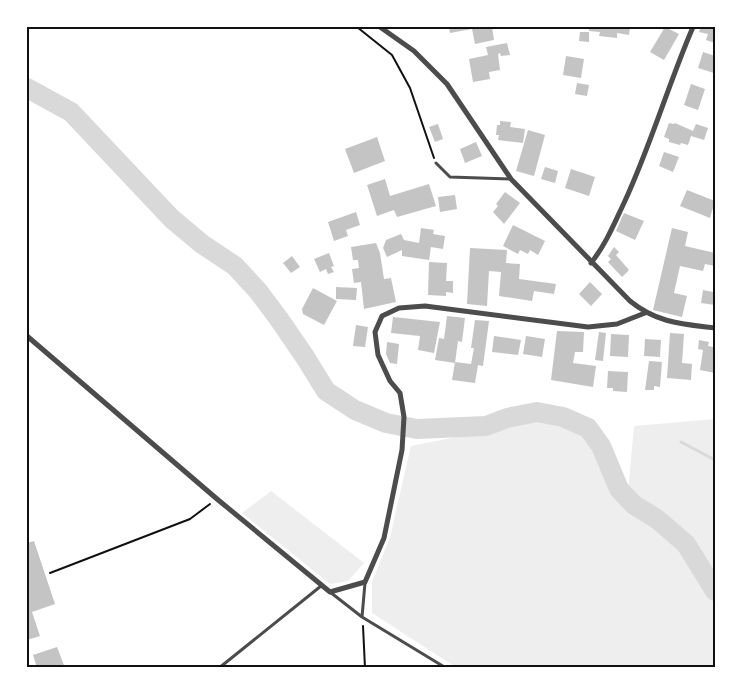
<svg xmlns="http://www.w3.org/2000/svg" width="742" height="695" font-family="'Noto Sans',sans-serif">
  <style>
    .green { fill: #eee }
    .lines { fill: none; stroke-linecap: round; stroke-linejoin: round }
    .stream { stroke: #d9d9d9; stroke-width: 3 }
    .river { stroke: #d9d9d9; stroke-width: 20 }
    .building { fill: #c4c4c4 }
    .path { stroke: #111; stroke-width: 2 }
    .service { stroke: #4c4c4c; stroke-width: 3 }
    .minor { stroke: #4c4c4c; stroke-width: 5 }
    .neatline { fill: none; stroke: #111; stroke-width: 2 }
  </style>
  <rect width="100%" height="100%" fill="#fff"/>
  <path class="green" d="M529,419L563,423L589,438L599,453L608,484L627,504L634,426L715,419V668H457L372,613V582L390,537L411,446L492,430Z
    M271,491L364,563L348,581L330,584L242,513Z"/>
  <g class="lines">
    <path class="stream" d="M681,442L715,460"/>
    <path class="river" d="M27,88L71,112L172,219L202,244L235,266L258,291L279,319L305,357L326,391L355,410L386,423L417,429L486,426L507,418L537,412L563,417L588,428L601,446L619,489L634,505L657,519L686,544L715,591"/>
  </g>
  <path class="building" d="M449,27H492L494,40L475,44L472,29L450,33Z
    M589,27H630L629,35L617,33V38L599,36L600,32L589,31Z
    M665,27L679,34L664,60L650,52Z
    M701,27H715V43L706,40L708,34L699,32Z
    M580,32H589V42L579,41Z
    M507,43L510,55L501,56L500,53L498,54L500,70L489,72L490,79L473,82L469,59L488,55L486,47Z
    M703,52L715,56L714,73L698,68Z
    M566,56L584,59L581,78L563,75Z
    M577,83L589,85L587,96L575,94Z
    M691,84L705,89L698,110L684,105Z
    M500,121L511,122L510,127L525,129L523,143L498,140L499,135H496L497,125H500Z
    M669,123L674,124L675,123L693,131L696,124L708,128L704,140L691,136L688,145L681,143L680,145L669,142V139L664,137Z
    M438,124L443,139L435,142L429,127Z
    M528,130L545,135L534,176L516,171Z
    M377,137L385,161L354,173L345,149Z
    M476,142L482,156L465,163L460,149Z
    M664,152L679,157L673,172L659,166Z
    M545,167L558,171L555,183L541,179Z
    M571,169L595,177L589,196L565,188Z
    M385,179L390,196L429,184L436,206L397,217L394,210L377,216L367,185Z
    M687,190L715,201L710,218L680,206Z
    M505,192L520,203L504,224L493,212L498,206L496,204Z
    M455,195L457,209L440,212L438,197Z
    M356,212L360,225L346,230L348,236L334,241L328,222Z
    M624,213L644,221L635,240L616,231Z
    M513,225L545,241L538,255L530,250L528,254L520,250L518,254L503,246Z
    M421,228L434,230L433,234L445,236L443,249L431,247L429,260L402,256V250L387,257L383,248L386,240L401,234L404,240L419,243Z
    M672,228L688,232L685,246L715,253V266L705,264L703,271L680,266L674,293L687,296L682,317L653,310Z
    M376,243L380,253L384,279L391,278L396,302L364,309L361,282L354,283L352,269L359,268L358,260H353L351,247Z
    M614,247L619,252L616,255L629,270L622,277L608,262L611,259L608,256Z
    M470,248L507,250L506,263L520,264L519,279L556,284L554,294L534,291L532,301L499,296L501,272L489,271L487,306L467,304Z
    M329,253L334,266L331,267L334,272L328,274L326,269L320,272L314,259Z
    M292,256L300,267L291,273L283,263Z
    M429,262L447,263L446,281H453V293L446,292V296L428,295Z
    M590,282L602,294L591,306L579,294Z
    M714,284L715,305L701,303L703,290L713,292Z
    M336,287L357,288L356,300L336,299Z
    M313,288L337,301L324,325L303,314L302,309Z
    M447,316L465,318L462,342L458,341L455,363L435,360L439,338L444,339Z
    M393,317L440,322L434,353L418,350L420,336L391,333Z
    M475,320L489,321L483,366L478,365L475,383L452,380L455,362L471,364L474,348H471Z
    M356,325L368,327L365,347L353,346Z
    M557,331L584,332L583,352H575L573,363L596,366L593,387L551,380Z
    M599,332L606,333L603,361L595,360Z
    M670,333L684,334L682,363L692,364L691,380L667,378Z
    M611,334L629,335L628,357L610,356Z
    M494,336L521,340L518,355L492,352Z
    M526,336L545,339L542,357L523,354Z
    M645,339L661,340L660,357L644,356Z
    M699,340L709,342L708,346L713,347L715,373L700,370L703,350L698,349Z
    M387,342L399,344L397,364L390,363L386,354Z
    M649,361L662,362L660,387L654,386V390H645Z
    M608,371L628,372L627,392L613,391V388H607Z
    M34,541L55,604L32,612L40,636L27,640V543Z
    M57,647L65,668H37L33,655Z"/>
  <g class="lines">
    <path class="path" d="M357,27L392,55L410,88L434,158
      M50,573L190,519L210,504
      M363,626L365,668"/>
    <path class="service" d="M436,163L450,177L510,179
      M330,592L362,617L446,668
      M362,617L365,583
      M219,668L321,586"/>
    <path class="minor" d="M380,27L414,51L447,84L511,179L630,301C657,323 682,324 715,328
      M591,263C606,244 614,224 624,203C651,145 668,85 693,27
      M27,336L217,499L330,592L365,582L384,538L402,450L404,417L400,393L390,381L378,355L375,332L382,316L399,308L425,306L588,327L617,324L645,313"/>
  </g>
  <rect width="742" height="695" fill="none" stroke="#ffffff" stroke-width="57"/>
  <rect x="28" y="28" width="686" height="638" class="neatline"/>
</svg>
